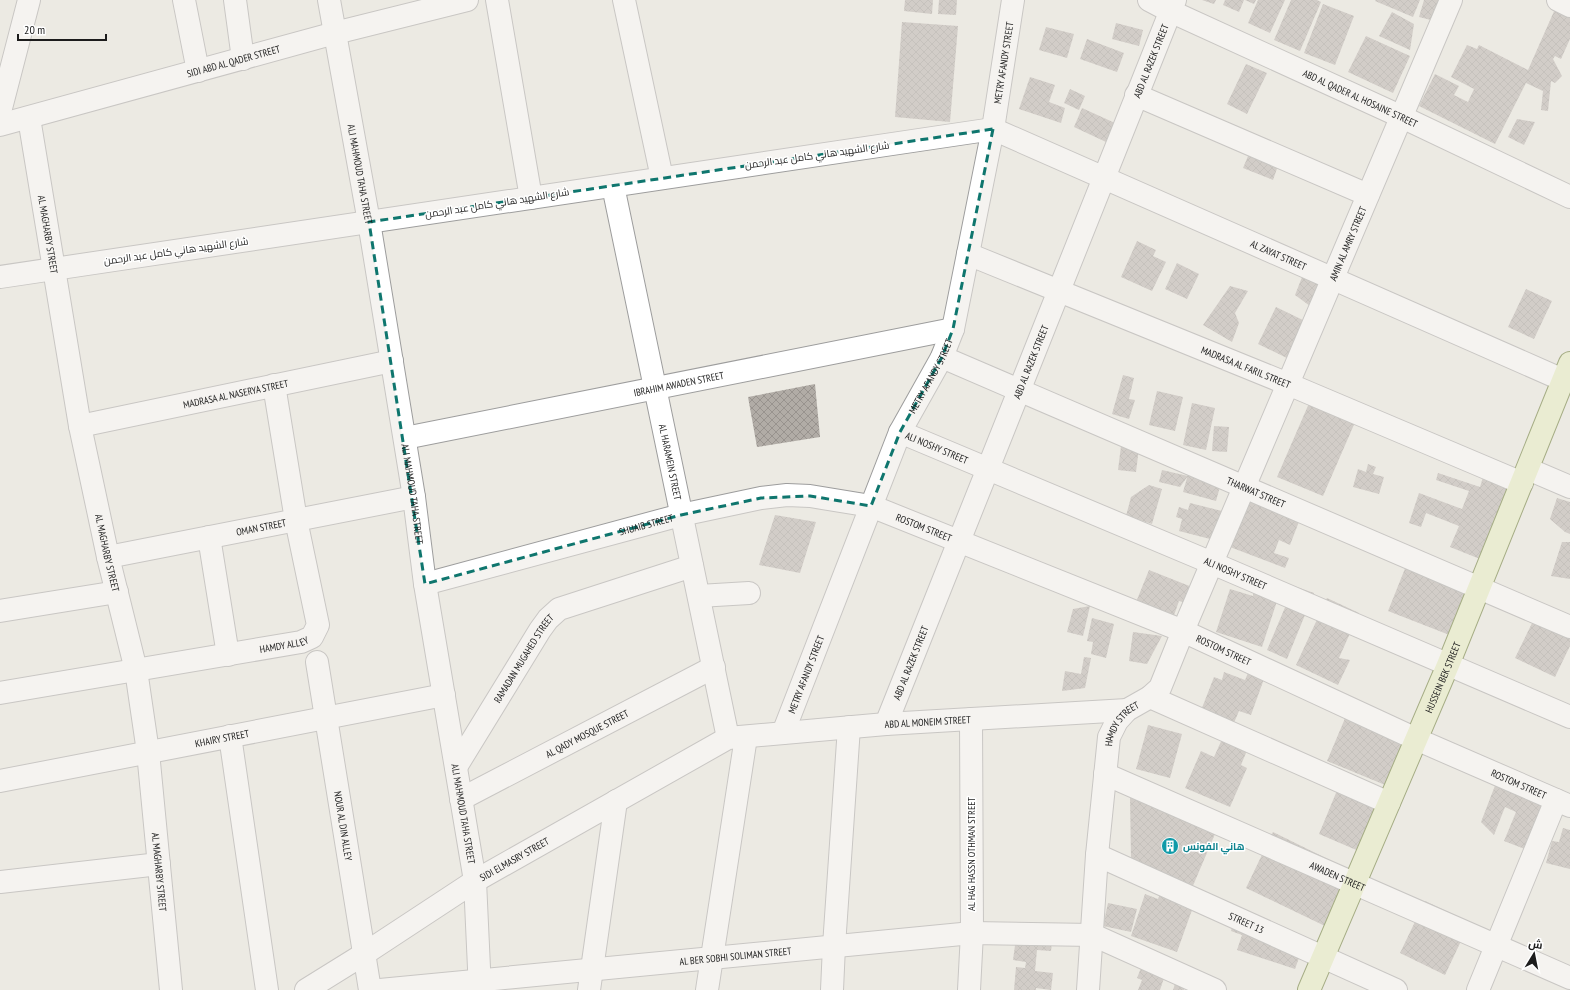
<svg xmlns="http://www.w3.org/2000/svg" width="1570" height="990" font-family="'PT Sans Narrow',Cairo,sans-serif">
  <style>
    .building { fill: url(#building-cross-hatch) }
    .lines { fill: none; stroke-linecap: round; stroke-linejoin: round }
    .minor-casing { stroke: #9d9d9d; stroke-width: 24 }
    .tertiary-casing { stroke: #9d9d9d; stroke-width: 24 }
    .secondary-casing { stroke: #4f6412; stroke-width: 24 }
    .minor { stroke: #fff; stroke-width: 22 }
    .tertiary { stroke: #fff; stroke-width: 22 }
    .secondary { stroke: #e7f0bc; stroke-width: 22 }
    .marked { fill: none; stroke: #0f766e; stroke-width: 3; stroke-dasharray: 8 5; stroke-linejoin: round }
    .labels { text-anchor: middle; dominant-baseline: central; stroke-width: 3; stroke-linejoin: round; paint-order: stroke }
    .street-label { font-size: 10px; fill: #1c1c1c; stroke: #fff }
    .culture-label { font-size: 10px; font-weight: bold; fill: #0d838f; stroke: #fff; text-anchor: start }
  </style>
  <defs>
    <pattern id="building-cross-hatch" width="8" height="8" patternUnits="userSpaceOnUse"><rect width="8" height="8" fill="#b1aca6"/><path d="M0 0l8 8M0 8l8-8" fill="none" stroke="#98938e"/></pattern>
  </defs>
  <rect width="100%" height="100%" fill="#eceae3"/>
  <path class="building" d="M905,0H933L932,14L904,11Z
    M939,0H957L956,15L938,14Z
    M1202,0H1216L1214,4Z
    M1225,0H1244L1239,12L1223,5Z
    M1245,0H1256L1254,4Z
    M1258,0H1285L1270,33L1248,23Z
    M1291,0H1317L1321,2L1300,51L1274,40Z
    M1376,0H1420L1413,17L1375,1Z
    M1424,0H1441L1435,21L1419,17Z
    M1559,0L1570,5V39L1561,59L1555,56L1553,59L1562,76L1555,83L1551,81L1548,111L1541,110L1543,91L1526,83L1495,144L1419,106L1435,74L1459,86L1454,95L1468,102L1474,89L1451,77L1467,45L1477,49L1479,45L1528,70Z
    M1323,4L1354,16L1335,65L1304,53Z
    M1392,12L1414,24L1410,50L1379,36Z
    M902,22L958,26L950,122L895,117Z
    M1116,23L1143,30L1139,46L1112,39Z
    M1046,27L1074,34L1067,58L1039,50Z
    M1366,36L1410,56L1393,93L1348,72Z
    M1087,39L1124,53L1117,72L1080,59Z
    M1246,64L1267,73L1247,114L1227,104Z
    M1030,77L1055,85L1049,102L1065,108L1061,123L1019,109Z
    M1070,89L1085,96L1079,110L1064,103Z
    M1082,108L1115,123L1106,142L1074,127Z
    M1517,119L1535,122L1524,145L1508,137Z
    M1251,149L1280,160L1273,180L1243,168Z
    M1137,241L1156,250L1153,256L1166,262L1152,291L1121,277Z
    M1177,263L1199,274L1187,299L1165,289Z
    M1306,267L1327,282L1310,306L1295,295Z
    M1230,286L1248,291L1235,313L1239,323L1232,342L1203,325Z
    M1526,289L1552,301L1534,339L1508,327Z
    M1276,307L1307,322L1289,359L1258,344Z
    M1123,375L1134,378L1129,399L1135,400L1129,419L1112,414Z
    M815,384L820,437L757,447L748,397Z
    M1157,391L1183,397L1175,431L1149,425Z
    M1310,401L1356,420L1323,496L1277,477Z
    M1192,403L1215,408L1206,450L1183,445Z
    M1214,426L1229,427L1227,452L1212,451Z
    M1121,446L1139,448L1136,472L1118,470Z
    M1192,460L1225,469L1216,501L1183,492Z
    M1368,464L1376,467L1373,474L1384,477L1379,494L1353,487L1358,469L1366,472Z
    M1162,470L1188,476L1180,487L1159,482Z
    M1438,473L1480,487L1483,477L1512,487L1485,561L1450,547L1459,526L1426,513L1421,527L1409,523L1419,493L1462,509L1469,491L1436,480Z
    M1149,485L1162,489L1152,524L1126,516L1131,497Z
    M1557,498L1570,502V534L1565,532L1550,519Z
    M1248,499L1300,519L1290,545L1279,540L1274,553L1289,558L1285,568L1230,547Z
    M1190,503L1222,511L1214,540L1179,531L1182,519L1176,517L1179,507L1188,510Z
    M775,515L816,522L800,573L759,565Z
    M1562,542H1570V579L1551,576Z
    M1412,551L1476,576L1452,636L1388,611Z
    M1149,570L1192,587L1186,603L1179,601L1172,621L1134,607Z
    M1256,575L1282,586L1262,647L1216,632L1230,589L1253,596Z
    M1294,586L1314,593L1287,659L1267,650Z
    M1327,598L1359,613L1339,658L1350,660L1338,685L1296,665Z
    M1090,606L1083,636L1067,632L1073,609Z
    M1535,617L1570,633V646L1555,677L1515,658Z
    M1092,618L1114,624L1106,658L1091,654L1093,642L1087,641Z
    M1133,632L1162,636L1147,664L1129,661Z
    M1084,657L1091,658L1085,688L1062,691L1065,671L1081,674Z
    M1224,672L1245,680L1248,673L1264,679L1251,715L1239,711L1233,725L1200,713L1214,677L1222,680Z
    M1346,716L1409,742L1390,787L1327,761Z
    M1148,725L1182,734L1170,778L1136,769Z
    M1223,737L1248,748L1241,765L1247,768L1230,807L1185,788L1201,751L1214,757Z
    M1496,783L1549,803L1530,851L1504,841L1516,812L1505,807L1494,835L1481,822Z
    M1338,788L1381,807L1361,852L1319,834Z
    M1130,797L1215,834L1192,888L1131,859Z
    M1563,828L1570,830V869L1546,863L1552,841L1559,842Z
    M1273,832L1354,872L1327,927L1246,888Z
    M1161,892L1180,898L1178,905L1192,910L1177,952L1131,936L1145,894L1158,899Z
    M1425,901L1470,922L1445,975L1400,953Z
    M1108,903L1137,909L1131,932L1103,926Z
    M1233,924L1303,947L1295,969L1237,950L1242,935L1231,931Z
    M1016,938L1052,942L1051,951L1037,950L1035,971L1053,973L1051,990L1036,988V990H1014L1016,967L1025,968L1026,962L1013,960Z
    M1143,963L1166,972L1160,990H1138L1142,980L1137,978Z
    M1176,981L1186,984L1184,990H1173Z"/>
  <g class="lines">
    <g class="minor-casing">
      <g id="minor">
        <path d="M184,0L198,71"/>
        <path d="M235,0L243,59"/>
        <path id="s1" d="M329,0L369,222L414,497L425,584L475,881L480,990"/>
        <path d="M497,0L531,198"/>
        <path d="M624,0L662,178"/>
        <path id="s2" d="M1149,0L1170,11L1402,117L1570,197"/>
        <path d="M1558,0L1570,6"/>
        <path d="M1136,95L1368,195"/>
        <path d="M0,112L29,0"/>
        <path id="s3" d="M29,118L80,426L108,557L136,670L148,752L171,990"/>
        <path id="s4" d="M613,186L728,738"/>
        <path id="s5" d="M968,254L1288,384L1522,483"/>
        <path id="s6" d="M0,277L993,129L1563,380"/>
        <path id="s7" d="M942,357L1570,627"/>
        <path id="s8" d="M80,426L392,361"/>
        <path id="s9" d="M900,432L1212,563L1570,717"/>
        <path id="s10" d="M405,438L953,329"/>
        <path d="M1528,469L1570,487"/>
        <path d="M209,537L228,655"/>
        <path id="s11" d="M108,557L414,497"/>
        <path id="s12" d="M425,584L681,515L761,498L787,495L810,496L871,506L1183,631L1416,739L1570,806"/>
        <path d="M699,596L749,593"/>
        <path d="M0,611L117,592"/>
        <path id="s13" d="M317,662L370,990"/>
        <path id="s14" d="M0,693L301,642L312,637L318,625L296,520L274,385"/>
        <path d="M1150,697L1389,803"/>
        <path id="s15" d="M886,724L1175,0"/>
        <path id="s16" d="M783,733L900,432L942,357L953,329L993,129L1013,0"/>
        <path d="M230,736L267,990"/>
        <path id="s17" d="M456,767L540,630L548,619L559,609L692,566"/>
        <path id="s18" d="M1105,774L1570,978"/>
        <path id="s19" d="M0,781L444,695"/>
        <path id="s20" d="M461,799L714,667"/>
        <path id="s21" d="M1097,855L1396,990"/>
        <path d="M0,882L159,864"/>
        <path id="s22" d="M306,990L364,954L475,881L728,738L886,724L1127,710"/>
        <path id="s23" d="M380,990L972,933L1093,935L1215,990"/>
        <path d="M589,990L616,801"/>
        <path d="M707,990L746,737"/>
        <path d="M832,990L834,946L849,727"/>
        <path d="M969,990L972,933L971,719"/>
        <path id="s24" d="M1088,990L1097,855L1109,737L1117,721L1127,710L1150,697L1160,688L1183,631L1451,0"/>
        <path d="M1478,990L1556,800"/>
      </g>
    </g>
    <g class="tertiary-casing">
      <g id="tertiary">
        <path id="s25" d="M0,125L335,33L467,0"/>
      </g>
    </g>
    <g class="secondary-casing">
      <g id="secondary">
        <path id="s26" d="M1309,990L1448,665L1570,363"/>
      </g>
    </g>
    <use href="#minor" class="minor"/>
    <use href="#tertiary" class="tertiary"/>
    <use href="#secondary" class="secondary"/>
  </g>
  <path d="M0 0H1570V990H0ZM993,129L953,329L942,357L900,432L871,506L810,496L761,498L681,515L425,584L369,222Z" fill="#eceae3" fill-opacity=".55" fill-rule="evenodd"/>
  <path class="marked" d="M993,129L953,329L942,357L900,432L871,506L810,496L761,498L681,515L425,584L369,222Z"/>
  <defs>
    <g id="building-disc" transform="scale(0.9)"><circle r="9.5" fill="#0f9aa8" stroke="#fff"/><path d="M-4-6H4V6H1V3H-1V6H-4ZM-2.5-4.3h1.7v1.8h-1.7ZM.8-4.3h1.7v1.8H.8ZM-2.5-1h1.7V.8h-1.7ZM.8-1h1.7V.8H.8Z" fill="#fff"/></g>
  </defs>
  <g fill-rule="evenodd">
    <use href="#building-disc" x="1170" y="846"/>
  </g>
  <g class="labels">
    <g class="street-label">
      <text stroke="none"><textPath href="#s25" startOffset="242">SIDI ABD AL QADER STREET</textPath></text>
      <text stroke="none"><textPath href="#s15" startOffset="714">ABD AL RAZEK STREET</textPath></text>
      <text stroke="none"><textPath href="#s16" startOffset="710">METRY AFANDY STREET</textPath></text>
      <text stroke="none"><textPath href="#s2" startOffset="233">ABD AL QADER AL HOSAINE STREET</textPath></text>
      <text transform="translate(817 155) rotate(-8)">شارع الشهيد هاني كامل عبد الرحمن</text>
      <text stroke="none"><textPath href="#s1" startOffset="177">ALI MAHMOUD TAHA STREET</textPath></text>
      <text transform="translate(497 203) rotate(-9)">شارع الشهيد هاني كامل عبد الرحمن</text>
      <text stroke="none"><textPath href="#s3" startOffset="118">AL MAGHARBY STREET</textPath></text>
      <text stroke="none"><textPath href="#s24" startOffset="809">AMIN AL AMRY STREET</textPath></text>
      <text transform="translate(176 251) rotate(-8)">شارع الشهيد هاني كامل عبد الرحمن</text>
      <text stroke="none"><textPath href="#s6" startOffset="1316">AL ZAYAT STREET</textPath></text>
      <text stroke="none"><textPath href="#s15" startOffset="390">ABD AL RAZEK STREET</textPath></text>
      <text stroke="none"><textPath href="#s5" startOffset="300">MADRASA AL FARIL STREET</textPath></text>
      <text stroke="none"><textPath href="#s16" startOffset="387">METRY AFANDY STREET</textPath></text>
      <text stroke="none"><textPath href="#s10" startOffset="279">IBRAHIM AWADEN STREET</textPath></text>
      <text stroke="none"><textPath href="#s8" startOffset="159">MADRASA AL NASERYA STREET</textPath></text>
      <text stroke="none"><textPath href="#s9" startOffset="40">ALI NOSHY STREET</textPath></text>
      <text stroke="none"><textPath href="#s4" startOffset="282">AL HARAMEIN STREET</textPath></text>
      <text stroke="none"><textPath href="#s7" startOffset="342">THARWAT STREET</textPath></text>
      <text stroke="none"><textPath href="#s1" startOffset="501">ALI MAHMOUD TAHA STREET</textPath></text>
      <text stroke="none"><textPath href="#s12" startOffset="229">SHUAIB STREET</textPath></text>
      <text stroke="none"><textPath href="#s11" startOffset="156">OMAN STREET</textPath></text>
      <text stroke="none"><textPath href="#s12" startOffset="515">ROSTOM STREET</textPath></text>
      <text stroke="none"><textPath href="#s3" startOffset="442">AL MAGHARBY STREET</textPath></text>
      <text stroke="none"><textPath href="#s9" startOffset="364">ALI NOSHY STREET</textPath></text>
      <text stroke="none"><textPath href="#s14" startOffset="288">HAMDY ALLEY</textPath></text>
      <text stroke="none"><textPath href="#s12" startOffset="839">ROSTOM STREET</textPath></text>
      <text stroke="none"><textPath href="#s17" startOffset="128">RAMADAN MUGAHED STREET</textPath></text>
      <text stroke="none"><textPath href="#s15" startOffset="66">ABD AL RAZEK STREET</textPath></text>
      <text stroke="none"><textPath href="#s16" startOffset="63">METRY AFANDY STREET</textPath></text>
      <text stroke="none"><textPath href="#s26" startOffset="340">HUSSEIN BEK STREET</textPath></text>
      <text stroke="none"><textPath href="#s22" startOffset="692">ABD AL MONEIM STREET</textPath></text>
      <text stroke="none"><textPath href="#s24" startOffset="272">HAMDY STREET</textPath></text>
      <text stroke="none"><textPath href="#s20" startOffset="142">AL QADY MOSQUE STREET</textPath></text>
      <text stroke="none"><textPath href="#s19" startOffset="226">KHAIRY STREET</textPath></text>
      <text stroke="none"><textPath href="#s12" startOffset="1163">ROSTOM STREET</textPath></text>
      <text stroke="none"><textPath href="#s1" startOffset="825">ALI MAHMOUD TAHA STREET</textPath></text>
      <text stroke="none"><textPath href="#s13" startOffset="166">NOUR AL DIN ALLEY</textPath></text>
      <text transform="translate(971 854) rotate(-90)">AL HAG HASSN OTHMAN STREET</text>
      <text stroke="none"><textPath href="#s22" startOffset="246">SIDI ELMASRY STREET</textPath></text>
      <text stroke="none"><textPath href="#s3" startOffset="766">AL MAGHARBY STREET</textPath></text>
      <text stroke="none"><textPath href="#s18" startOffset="254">AWADEN STREET</textPath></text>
      <text stroke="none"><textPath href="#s21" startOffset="164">STREET 13</textPath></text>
      <text stroke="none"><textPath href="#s23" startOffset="357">AL BER SOBHI SOLIMAN STREET</textPath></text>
    </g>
    <g class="culture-label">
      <text x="1183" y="846">هاني الفونس</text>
    </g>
  </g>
  <g transform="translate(1534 954) rotate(10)" stroke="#ffffff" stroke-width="3" paint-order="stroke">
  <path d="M0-3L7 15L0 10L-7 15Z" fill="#1c1c1c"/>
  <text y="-6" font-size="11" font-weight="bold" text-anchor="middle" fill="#1c1c1c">ش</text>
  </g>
  <path d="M18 34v6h88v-6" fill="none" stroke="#1c1c1c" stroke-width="2"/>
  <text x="24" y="34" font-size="12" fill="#1c1c1c" stroke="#ffffff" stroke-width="3" paint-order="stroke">20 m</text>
</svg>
